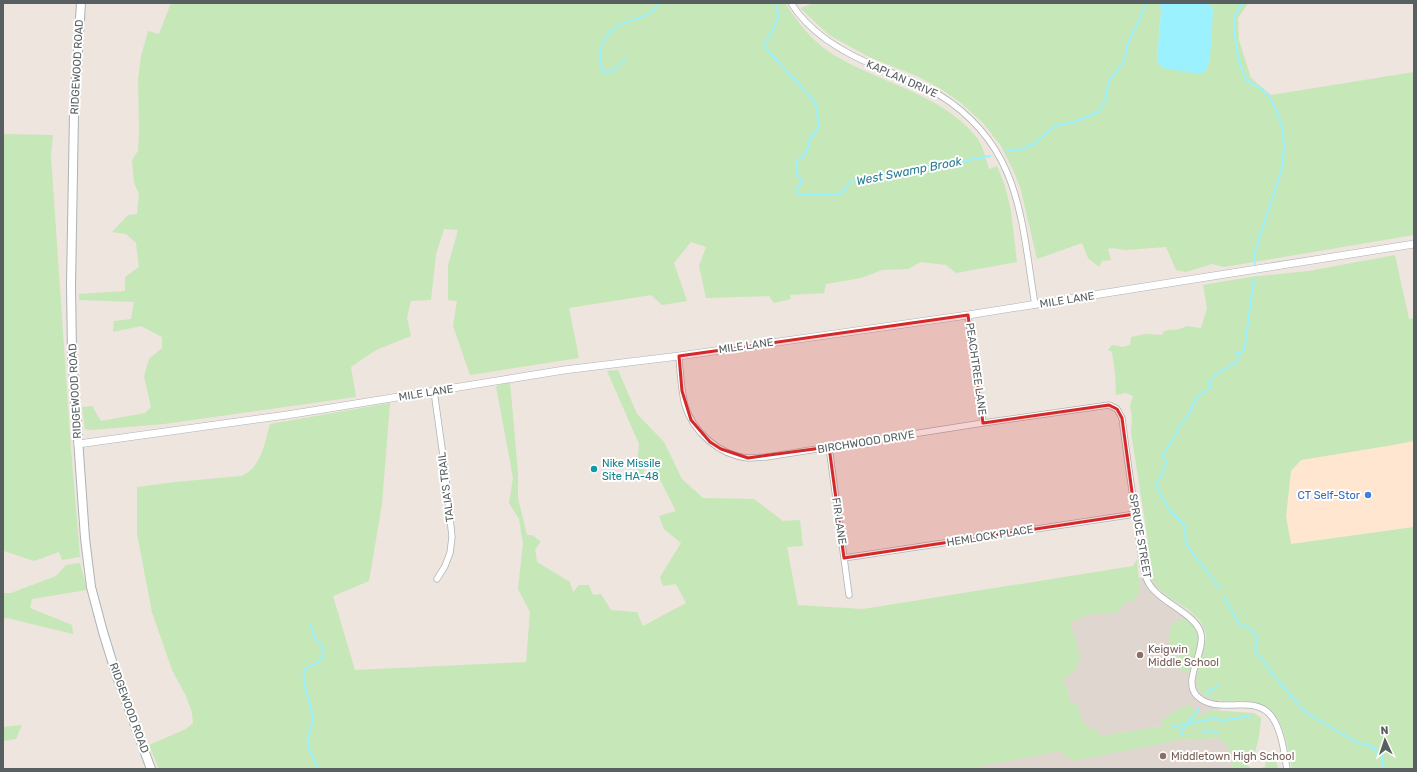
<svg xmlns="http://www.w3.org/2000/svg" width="1417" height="772" font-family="Rubik,sans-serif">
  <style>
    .commercial { fill: #ffe6d1 }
    .education { fill: #dfd6cf }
    .green { fill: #c6e7b7 }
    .water { fill: #9cf1ff }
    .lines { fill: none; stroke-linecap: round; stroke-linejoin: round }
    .stream { stroke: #9cf1ff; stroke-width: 2 }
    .minor-casing { stroke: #adb3b6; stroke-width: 7 }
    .tertiary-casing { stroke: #adb3b6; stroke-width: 8 }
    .secondary-casing { stroke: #abb3b6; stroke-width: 10 }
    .minor { stroke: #fff; stroke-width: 5.5 }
    .tertiary { stroke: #fff; stroke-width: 7 }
    .secondary { stroke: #fff; stroke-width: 8 }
    .marked { fill: #d62828; fill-opacity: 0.2; stroke: #d62828; stroke-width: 3; stroke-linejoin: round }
    .culture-dot { fill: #0f9aa8; stroke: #fff; stroke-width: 1.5 }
    .shop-dot { fill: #3f7fe0; stroke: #fff; stroke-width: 1.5 }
    .education-dot { fill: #8d6e63; stroke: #fff; stroke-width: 1.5 }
    .labels { text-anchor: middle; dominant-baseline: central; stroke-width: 4; stroke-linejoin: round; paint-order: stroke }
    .street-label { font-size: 11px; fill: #575f61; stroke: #fff }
    .culture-label { font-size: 11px; fill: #0d838f; stroke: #fff; text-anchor: start }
    .shop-label { font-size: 11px; fill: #366cbe; stroke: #fff; text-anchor: end }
    .education-label { font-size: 11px; fill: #785e54; stroke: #fff; text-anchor: start }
    .water-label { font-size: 12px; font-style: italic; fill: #2a7d94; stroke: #fff }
  </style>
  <rect width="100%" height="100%" fill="#ede5de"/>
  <path class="commercial" d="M1414,441V527L1291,544L1286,517L1291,471L1301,460L1387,446Z"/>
  <path class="education" d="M1150,576L1159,590L1194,615L1204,627L1206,643L1197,687L1201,693L1210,699L1218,700L1220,710H1210L1203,715L1194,710L1163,726L1099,736L1093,729L1086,726L1081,720L1078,706L1070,702L1068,690L1061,679L1072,673L1077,642L1070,624L1077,619L1092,614H1111L1125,602L1133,601L1139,591L1138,578Z
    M1219,738L1228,747L1233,769H967L1060,751L1180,740Z"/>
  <path class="green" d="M171,3H785C796,20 809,37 825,49C871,82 941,91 977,138C983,146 986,159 989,169L997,166L1005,186L1011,211L1017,262L956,273L946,265L921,262L908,269L882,270L861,278L826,284L824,293L790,295L791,299L774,303L769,296L706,298L699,266L706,247L691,242L674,263L687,301L662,305L651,295L569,308L579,358L470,375L453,326L457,301L448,300V266L458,230L444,229L436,254L431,300L411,301L407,318L411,336L376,350L351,367L356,397L164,424L90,430L85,429L82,407L92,406L101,421L145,413L151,407L144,376L149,359L162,348V337L141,326L113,332L114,321L131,319L134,302L79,300V294L125,291V277L139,267L136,243L126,234L112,232L128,215L137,214L139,194L134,183L132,160L138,151L139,132L138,79L141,56L148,31L159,34Z
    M814,3H1160L1161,12L1157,58L1206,70L1209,62L1213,10L1211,6L1207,3H1248L1238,18L1239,40L1251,78L1271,95L1414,72V235L1224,267L1212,264L1186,272L1176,270L1166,247L1125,250L1112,248L1108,249L1111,260L1102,261L1099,267L1088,258L1082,243L1037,259L1021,190L1014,172L1001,146L983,123L961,103L941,89L917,76L871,58L829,35L800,8Z
    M3,134L53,135L51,156L71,449L80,557L62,560L59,552L34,561L4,551L3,552Z
    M1395,255L1409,319L1414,318V441L1387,446L1301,460L1291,471L1286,517L1291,544L1414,527V769H1292C1286,744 1285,709 1254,702C1245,700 1234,701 1224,701C1216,700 1207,700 1201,693C1188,679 1208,653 1206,635C1203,607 1161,602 1151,577C1146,566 1148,553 1148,541L1131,432L1132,417L1130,406L1133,396L1126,393L1116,395L1115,373L1112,352L1108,350L1112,345L1123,347L1130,345L1131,337L1145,334L1162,335L1164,331C1171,329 1180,331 1186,326L1201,328L1207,308L1203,285L1250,277L1309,271Z
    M618,370L637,414L664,442L682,479L703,498L754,499L783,521L800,520L803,546L787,547L798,605L863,609L1133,566L1137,559L1140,591L1133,601L1125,602L1119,611L1112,614H1092L1077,619L1070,624C1075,637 1086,660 1073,673C1070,675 1065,677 1062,679L1068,690L1070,702L1078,706C1081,718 1083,730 1098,729L1099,736L1163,726L1162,720L1183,706L1191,705L1194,710L1203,715L1210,710L1254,713L1261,718L1259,737L1254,756L1255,761L1246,763L1251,769H1233L1228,747L1219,738L1180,740L1072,761L1060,751L967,769H159L149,745L186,729L193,723L192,712L186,696L172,670L152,612L137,534V487L176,482L241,476C261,469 265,442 270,424L390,403L382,504L369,581L333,596L355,670L526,662L530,612L518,589L523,543L519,519L509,503L513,478L496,386L510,382L518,473V498L527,535H532L541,542L535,549L537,562L570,582L573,592L579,585H589L593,595L601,594L611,610L637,612L643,626L686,603L676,584L663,586L660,577L681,543L664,529L659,516L676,511L649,458L642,476L636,475L639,444L607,371Z
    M80,563L87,590L32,599L30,608L72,625L73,634L7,618L3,619V593H11L56,576L66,565Z
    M1183,619C1206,624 1195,653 1191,667L1189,671L1185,673C1171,663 1159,623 1183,619Z
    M22,725L16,739L3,741V727Z
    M1275,756L1278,769H1257L1265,767L1267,758Z"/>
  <path class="water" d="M1160,3H1207L1211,6L1213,10C1212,23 1212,61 1206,70C1205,72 1202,74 1199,74L1163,68L1159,64L1157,58L1161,12Z"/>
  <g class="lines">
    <path class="stream" d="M776,3C782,27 772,26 764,46L815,102L819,124L815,133L810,138L808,148L804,156L796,161V171L802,182L796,189L798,195H839L853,180L909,171L990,156
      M1243,3C1239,7 1235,14 1234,20C1233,31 1239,71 1247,80C1251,84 1258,86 1263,90C1266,92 1270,98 1272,102C1277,108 1276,116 1281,121L1285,152C1281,157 1281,160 1283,166L1254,254L1255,264
      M626,59L615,70L603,73C598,55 600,38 616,27C628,18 653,19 658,3
      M1007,151H1016L1034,144L1055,126L1075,122L1098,112L1106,99L1108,83L1125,59L1127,45L1138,23L1146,3
      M1220,589L1186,544L1184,525L1170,511L1157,488V482L1161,477L1166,463L1163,455L1177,433L1178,427L1187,418L1197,397L1211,387L1209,383L1216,374L1234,364L1239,358L1237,353L1244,351L1254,279
      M1224,597L1240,625L1251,629L1257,637L1255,650L1271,672L1305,712L1358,743L1370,745L1382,757V764L1385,769
      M311,625C312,635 315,640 323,646C326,661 316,664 304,669C302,685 310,700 313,715C314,725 307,734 308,743C309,750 315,763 319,769
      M1207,695L1210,690L1218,686
      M1172,727L1211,719L1225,720L1251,716
      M1202,732L1205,731L1218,732
      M1182,735L1181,733L1182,730L1199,709"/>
    <g class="minor-casing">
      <path id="minor" d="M791,3C811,35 849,56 883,69C901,77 921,84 938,94C1021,145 1021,219 1035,305
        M968,315L983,423
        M679,356C680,372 681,389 685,405C693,432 719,455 748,458C754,458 760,457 766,457L983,423L1109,405L1117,409L1122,418C1127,458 1133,498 1139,538C1141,551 1142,571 1148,582C1158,602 1197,614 1201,634C1205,652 1183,680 1196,695C1216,717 1255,692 1272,717C1282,731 1284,753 1287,769
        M434,391L445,470L452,537L450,553L445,566L437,579
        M829,447L849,595
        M844,558L1135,514"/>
    </g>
    <g class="tertiary-casing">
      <path id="tertiary" d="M78,444L287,415L564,370L679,356L968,315L1414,244"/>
    </g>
    <g class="secondary-casing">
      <path id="secondary" d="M81,3L74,114L71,285L72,353L85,538L91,587L103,632L116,674L151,769"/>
    </g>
    <use href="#minor" class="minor"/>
    <use href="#tertiary" class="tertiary"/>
    <use href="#secondary" class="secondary"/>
  </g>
  <path class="marked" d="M968,315L983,423L1109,405L1117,409L1122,418L1135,514L844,558L829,447L748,458L721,449L710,442L691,420L682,391L679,356Z"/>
  <circle class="culture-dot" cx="594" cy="469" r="4"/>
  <circle class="shop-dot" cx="1368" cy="495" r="4"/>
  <g class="education-dot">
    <circle cx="1140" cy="655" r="4"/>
    <circle cx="1163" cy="756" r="4"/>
  </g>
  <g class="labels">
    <g class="street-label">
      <text transform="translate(77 67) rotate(-87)">RIDGEWOOD ROAD</text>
      <text transform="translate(902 79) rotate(24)">KAPLAN DRIVE</text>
      <text transform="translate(1067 300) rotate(-9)">MILE LANE</text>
      <text transform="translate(746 346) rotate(-8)">MILE LANE</text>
      <text transform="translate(976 369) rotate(82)">PEACHTREE LANE</text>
      <text transform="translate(75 391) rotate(-93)">RIDGEWOOD ROAD</text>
      <text transform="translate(426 393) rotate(-9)">MILE LANE</text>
      <text transform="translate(866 442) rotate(-9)">BIRCHWOOD DRIVE</text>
      <text transform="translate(446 487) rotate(-97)">TALIA'S TRAIL</text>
      <text transform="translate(839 521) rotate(82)">FIR LANE</text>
      <text transform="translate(990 536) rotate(-9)">HEMLOCK PLACE</text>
      <text transform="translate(1140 536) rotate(80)">SPRUCE STREET</text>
      <text transform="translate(129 708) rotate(70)">RIDGEWOOD ROAD</text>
    </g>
    <g class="culture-label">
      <text x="602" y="463">Nike Missile<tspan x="602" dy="13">Site HA-48</tspan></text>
    </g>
    <g class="shop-label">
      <text x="1360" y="495">CT Self-Stor</text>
    </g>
    <g class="education-label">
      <text x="1148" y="649">Keigwin<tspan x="1148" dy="13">Middle School</tspan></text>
      <text x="1171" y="756">Middletown High School</text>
    </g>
    <g class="water-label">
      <text transform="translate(909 171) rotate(-11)">West Swamp Brook</text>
    </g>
  </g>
  <rect width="1417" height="772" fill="none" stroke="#575f61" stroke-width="8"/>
  <g transform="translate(1385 740) rotate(357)" stroke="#ffffff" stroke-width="3" paint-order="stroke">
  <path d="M0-3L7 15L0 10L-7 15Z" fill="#575f61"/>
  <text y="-6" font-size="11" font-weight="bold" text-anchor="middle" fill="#575f61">N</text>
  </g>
</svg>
